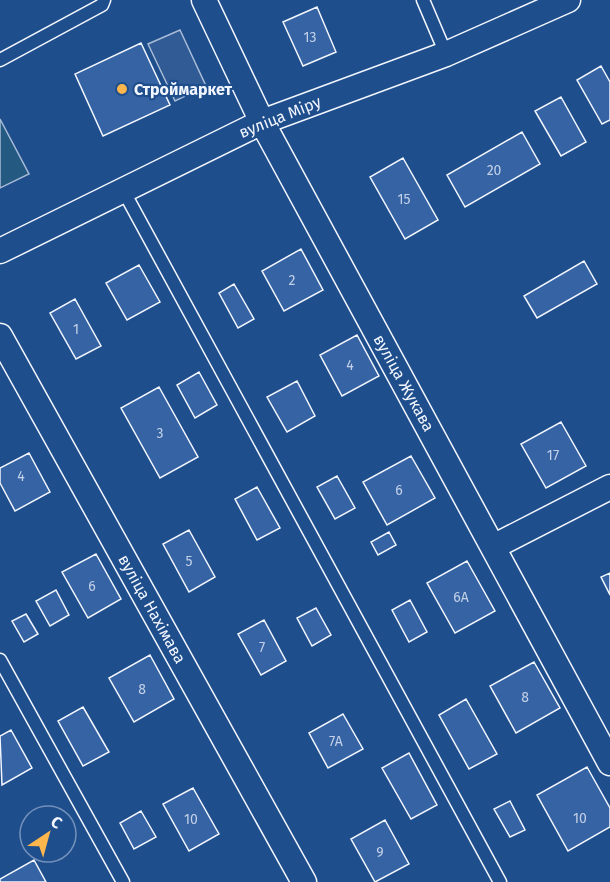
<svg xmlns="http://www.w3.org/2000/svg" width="610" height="882" font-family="'Fira Sans',sans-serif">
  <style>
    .green { fill: #245a82; stroke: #a8bbd7; stroke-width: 1.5 }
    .parking { fill: #305b95; stroke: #a8bbd7; stroke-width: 1.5 }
    .building { fill: #3563a3; stroke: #f2f6ff; stroke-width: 1.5 }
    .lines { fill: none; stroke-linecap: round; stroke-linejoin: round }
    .service-casing { stroke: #f2f6ff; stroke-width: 15 }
    .minor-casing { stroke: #f2f6ff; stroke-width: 27 }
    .service { stroke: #1f4e8c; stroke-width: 12 }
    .minor { stroke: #1f4e8c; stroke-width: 24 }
    .poi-dot { fill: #ffb74d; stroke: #1f4e8c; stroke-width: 2 }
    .labels { text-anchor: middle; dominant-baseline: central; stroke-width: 4.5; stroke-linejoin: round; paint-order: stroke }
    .number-label { font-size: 14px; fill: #c3d1e8 }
    .poi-label { font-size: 16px; font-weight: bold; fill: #f2f6ff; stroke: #1f4e8c; text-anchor: start }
    .street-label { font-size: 16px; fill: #f2f6ff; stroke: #1f4e8c }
  </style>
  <rect width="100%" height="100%" fill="#1f4e8c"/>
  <path class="green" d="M0,119L29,174L0,188Z"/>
  <path class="parking" d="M180,30L206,86L175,101L148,44Z"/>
  <path class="building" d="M317,7L336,52L303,66L283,22Z
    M141,43L170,105L103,136L75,74Z
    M601,66L610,82V120L602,124L577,80Z
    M561,97L586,142L561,156L535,111Z
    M522,132L540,164L465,207L447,175Z
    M403,158L438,220L405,239L370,177Z
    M301,249L323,290L284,311L262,271Z
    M584,261L597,284L537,318L524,296Z
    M139,265L160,302L127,320L106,283Z
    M234,284L254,319L238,328L219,293Z
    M75,299L101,346L76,359L50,313Z
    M357,335L379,376L342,396L320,355Z
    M199,372L217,405L195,418L177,385Z
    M297,381L315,416L287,432L267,397Z
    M159,387L198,457L160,478L121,408Z
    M561,422L586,466L546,488L521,444Z
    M29,453L50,492L15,511L0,483V468Z
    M411,456L435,498L387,525L363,482Z
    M337,476L355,508L335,519L317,487Z
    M257,487L280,528L257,540L235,499Z
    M189,530L215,577L189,592L163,544Z
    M389,532L396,545L378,555L371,542Z
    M96,554L121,599L88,618L62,572Z
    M467,561L495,611L455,633L427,583Z
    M610,573V595L601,577Z
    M56,590L69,615L50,626L36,601Z
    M410,600L427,632L409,642L392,610Z
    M316,608L331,635L312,646L297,618Z
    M26,614L38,634L24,642L12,621Z
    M264,620L286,661L261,675L238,634Z
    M150,655L174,699L134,722L109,678Z
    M534,662L560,708L516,733L490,686Z
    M466,699L497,754L469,769L439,715Z
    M83,707L109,752L83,766L58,721Z
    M343,714L363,749L328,768L309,733Z
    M11,730L32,768L2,785L0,736Z
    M409,753L437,805L411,819L382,768Z
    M587,767L610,808V827L568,851L537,795Z
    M193,788L219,834L189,851L163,804Z
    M510,801L525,830L510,837L494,809Z
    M141,811L156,837L134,849L120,823Z
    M385,820L409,864L375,882L351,839Z
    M34,860L46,882H0V879Z"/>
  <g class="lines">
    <g class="service-casing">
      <path id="service" d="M423,0L446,54
        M0,60L102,5L104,0
        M123,190L500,882
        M0,660L123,882"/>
    </g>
    <g class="minor-casing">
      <path id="minor" d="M204,0L262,122L610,763
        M0,251L262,122L446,54L568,0
        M0,336L304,882
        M493,547L610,487"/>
    </g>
    <use href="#service" class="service"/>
    <use href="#minor" class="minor"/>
  </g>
  <circle class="poi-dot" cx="122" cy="89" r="6"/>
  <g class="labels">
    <g class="number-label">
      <text x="310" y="37">13</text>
      <text x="494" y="170">20</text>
      <text x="404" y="199">15</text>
      <text x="292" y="280">2</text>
      <text x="76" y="329">1</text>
      <text x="350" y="365">4</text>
      <text x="160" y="433">3</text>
      <text x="553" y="455">17</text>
      <text x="21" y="476">4</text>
      <text x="399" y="490">6</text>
      <text x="189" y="561">5</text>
      <text x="92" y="586">6</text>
      <text x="461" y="597">6А</text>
      <text x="262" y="647">7</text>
      <text x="142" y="689">8</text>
      <text x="525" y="697">8</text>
      <text x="336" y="741">7А</text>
      <text x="580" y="818">10</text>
      <text x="191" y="819">10</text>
      <text x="380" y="852">9</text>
    </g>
    <g class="poi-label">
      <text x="134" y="89">Строймаркет</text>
    </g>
    <g class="street-label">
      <text transform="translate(280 117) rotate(-22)">вуліца Міру</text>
      <text transform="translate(404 383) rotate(61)">вуліца Жукава</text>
      <text transform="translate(152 609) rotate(61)">вуліца Нахімава</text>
    </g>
  </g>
  <g transform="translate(48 834) rotate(36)"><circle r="28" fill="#1f4e8c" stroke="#7391ba" stroke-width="1.5"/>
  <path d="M0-4.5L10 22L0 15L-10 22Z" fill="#ffb74d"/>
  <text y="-9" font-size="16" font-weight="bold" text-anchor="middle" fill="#f2f6ff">С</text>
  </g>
</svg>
